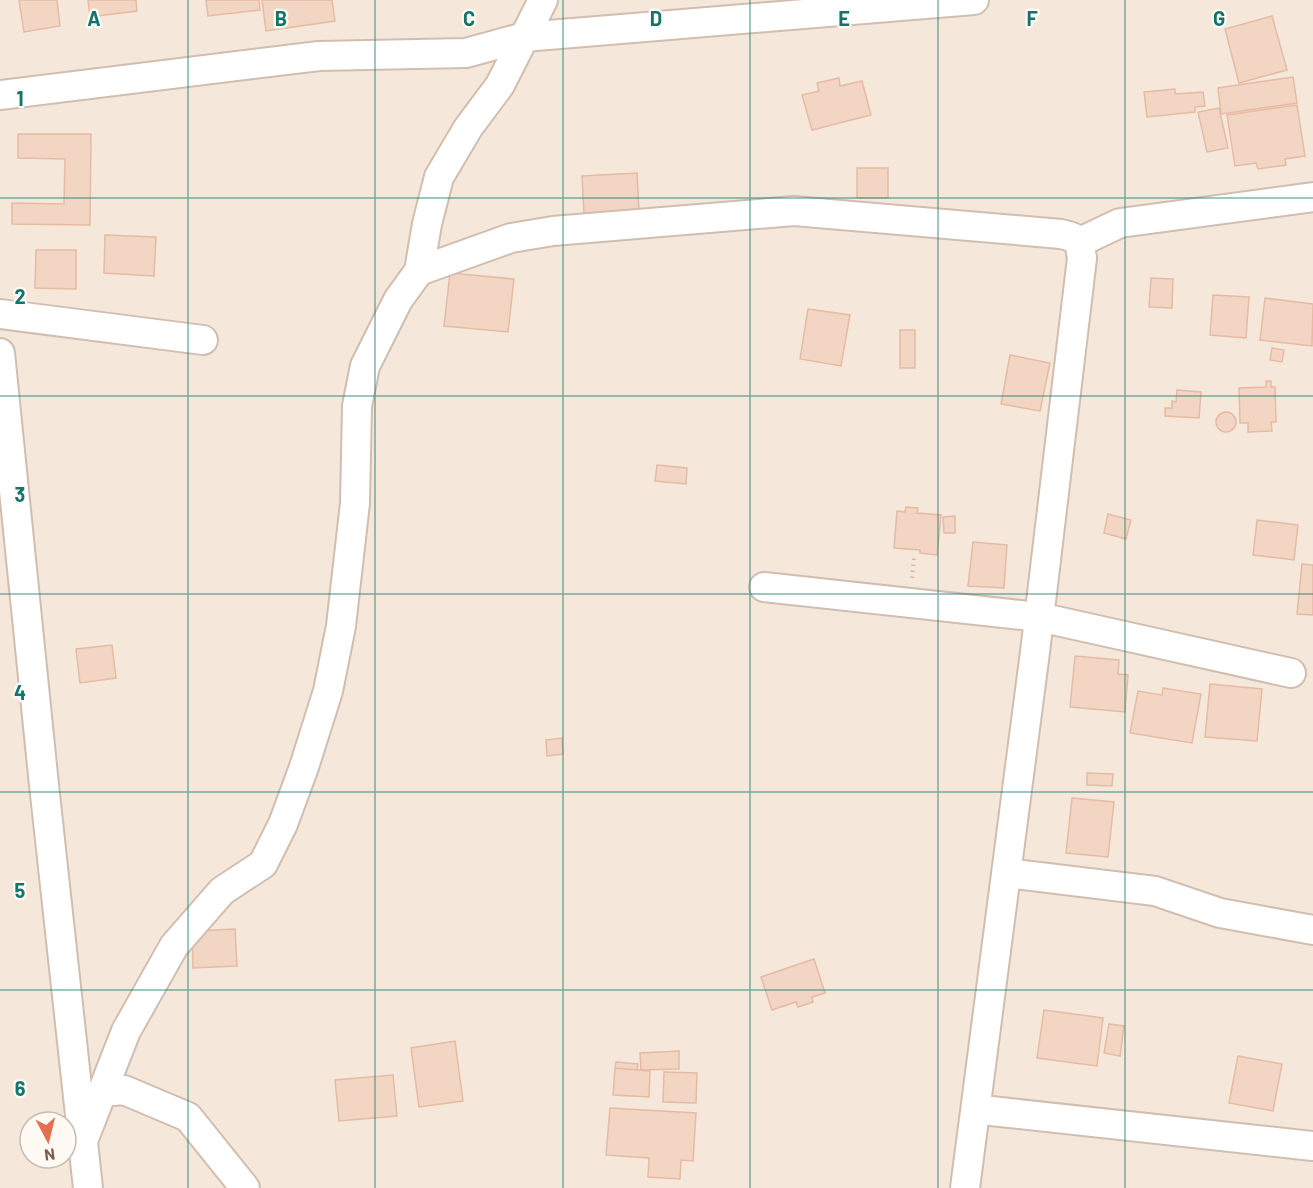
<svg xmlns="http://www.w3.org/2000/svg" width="1313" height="1188" font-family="Barlow,sans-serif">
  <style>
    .residential { fill: #f5e8da; fill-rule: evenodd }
    .building { fill: #f3d5c3; stroke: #e6bba3; stroke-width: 1.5 }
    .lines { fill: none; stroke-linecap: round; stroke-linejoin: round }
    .street-casing { stroke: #d1beb0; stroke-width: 32 }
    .path { stroke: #d9b8a5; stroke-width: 4; stroke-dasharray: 1.5 4.5; stroke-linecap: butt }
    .street { stroke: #fff; stroke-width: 28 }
    .grid { fill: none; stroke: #0f766e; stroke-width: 1.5; stroke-opacity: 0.55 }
    .grid-label { font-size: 20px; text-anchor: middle; font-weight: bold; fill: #0f766e; stroke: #fffaf3; stroke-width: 4.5; stroke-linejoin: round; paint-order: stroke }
  </style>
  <rect width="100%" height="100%" fill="#fdf6ec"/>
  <path class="residential" d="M0,0H1313V1188H0ZM30,1122H66V1158H30Z"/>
  <path class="building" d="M19,0H57L60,26L24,32Z
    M88,0H136L137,11L90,17Z
    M206,0H259L260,10L208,16Z
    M262,0H332L335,21L266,31Z
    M1272,16L1287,70L1239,83L1225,29Z
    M1293,77L1297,103L1221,114L1218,88Z
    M839,78L840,86L862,81L871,115L812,130L802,95L819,91L817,83Z
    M1175,89V94L1203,92L1205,106L1195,107V112L1147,117L1144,92Z
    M1297,105L1305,156L1285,159L1286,165L1258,169L1256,163L1235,166L1227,115Z
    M1219,108L1228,148L1207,152L1198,112Z
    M18,134H91L90,225L12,224V203L64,204L65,159L18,158Z
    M857,168H888V198H857Z
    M637,173L639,212L584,215L582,176Z
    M105,235L156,237L154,276L104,273Z
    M36,250H76V289L35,288Z
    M450,273L514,279L508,332L444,326Z
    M1151,278L1173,279L1172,308L1149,307Z
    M1213,295L1249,297L1246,338L1210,335Z
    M1265,298L1313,304L1312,346L1260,340Z
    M808,309L850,315L841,366L800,359Z
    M900,330H915V368H900Z
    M1272,348L1284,350L1282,362L1270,360Z
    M1010,355L1050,363L1040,411L1001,404Z
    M1266,381H1271V387H1275L1276,422H1271L1272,431L1248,432V423H1240L1239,388L1266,387Z
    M1177,390L1201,392L1199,418L1165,416V408H1172V401L1176,402Z
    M1216 422a10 10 0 1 1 20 0a10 10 0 1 1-20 0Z
    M657,465L687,468L686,484L655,481Z
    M906,507L918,508L917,513L941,515L937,555L920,553V550L894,548L897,511L905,512Z
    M1108,514L1131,520L1126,539L1104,533Z
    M955,516V533H944L943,517Z
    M1257,520L1298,525L1294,560L1253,555Z
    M973,542L1007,545L1004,588L968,586Z
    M1302,564L1313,565V615L1297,614Z
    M112,645L116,678L80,683L76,649Z
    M1075,656L1119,660L1118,674L1128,675L1125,712L1070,707Z
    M1210,684L1262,689L1257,741L1205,737Z
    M1163,688L1201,694L1192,743L1130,733L1138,691L1162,695Z
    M562,738L563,754L547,756L546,740Z
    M1087,773L1113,774L1112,786L1087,785Z
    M1072,798L1114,802L1108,857L1066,853Z
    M235,929L237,966L193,968L192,931Z
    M814,959L825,993L812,997L813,1002L798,1007L796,1002L772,1010L761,977Z
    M1044,1010L1103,1018L1097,1066L1037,1058Z
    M1109,1024L1124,1026L1120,1056L1104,1053Z
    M455,1041L463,1101L419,1107L411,1048Z
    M679,1051V1069L641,1070L640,1053Z
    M1238,1056L1282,1064L1273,1111L1229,1103Z
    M616,1062L638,1064L637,1070L615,1068Z
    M615,1068L650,1071L649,1097L613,1095Z
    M664,1072L697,1073L696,1103L663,1102Z
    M393,1075L397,1116L339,1121L335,1080Z
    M610,1108L696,1113L693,1161L681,1160L680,1179L648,1177L649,1158L606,1155Z"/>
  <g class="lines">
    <g class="street-casing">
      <path id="street" d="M0,95L319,56L466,53L524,37L974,0
        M1080,242L1120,223L1313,197
        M419,271L511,238L553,231L794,211L1061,234C1079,238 1079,240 1082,258L1035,652L965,1188
        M0,314L203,340
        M0,353L44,785L88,1188
        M764,587L1039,617L1291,673
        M1006,873L1155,891L1220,913L1313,930
        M102,1092L124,1090L188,1117L245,1188
        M991,1111L1313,1146
        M83,1141L126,1031L174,946L222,891L263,864L283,824L304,767L328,691L341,626L355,503L357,406L365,366L398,300L419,271L427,224L439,177L468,128L500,85L543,0"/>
    </g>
    <path class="path" d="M912,578L914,558"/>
    <use href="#street" class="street"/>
  </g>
  <path class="grid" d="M188,0V1188M375,0V1188M563,0V1188M750,0V1188M938,0V1188M1125,0V1188M0,198H1313M0,396H1313M0,594H1313M0,792H1313M0,990H1313"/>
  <g class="grid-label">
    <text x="94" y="26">A</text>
    <text x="281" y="26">B</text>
    <text x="469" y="26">C</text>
    <text x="656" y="26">D</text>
    <text x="844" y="26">E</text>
    <text x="1032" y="26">F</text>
    <text x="1219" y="26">G</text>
    <text x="20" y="106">1</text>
    <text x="20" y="304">2</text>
    <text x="20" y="502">3</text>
    <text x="20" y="700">4</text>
    <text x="20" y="898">5</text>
    <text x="20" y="1096">6</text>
  </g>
  <g transform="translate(48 1140) rotate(173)"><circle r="28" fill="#fffaf3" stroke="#cabbb1" stroke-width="1.5"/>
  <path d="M0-4.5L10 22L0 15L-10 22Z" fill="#e76f51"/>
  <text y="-9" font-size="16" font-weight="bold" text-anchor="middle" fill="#7a5c4d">N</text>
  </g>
</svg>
